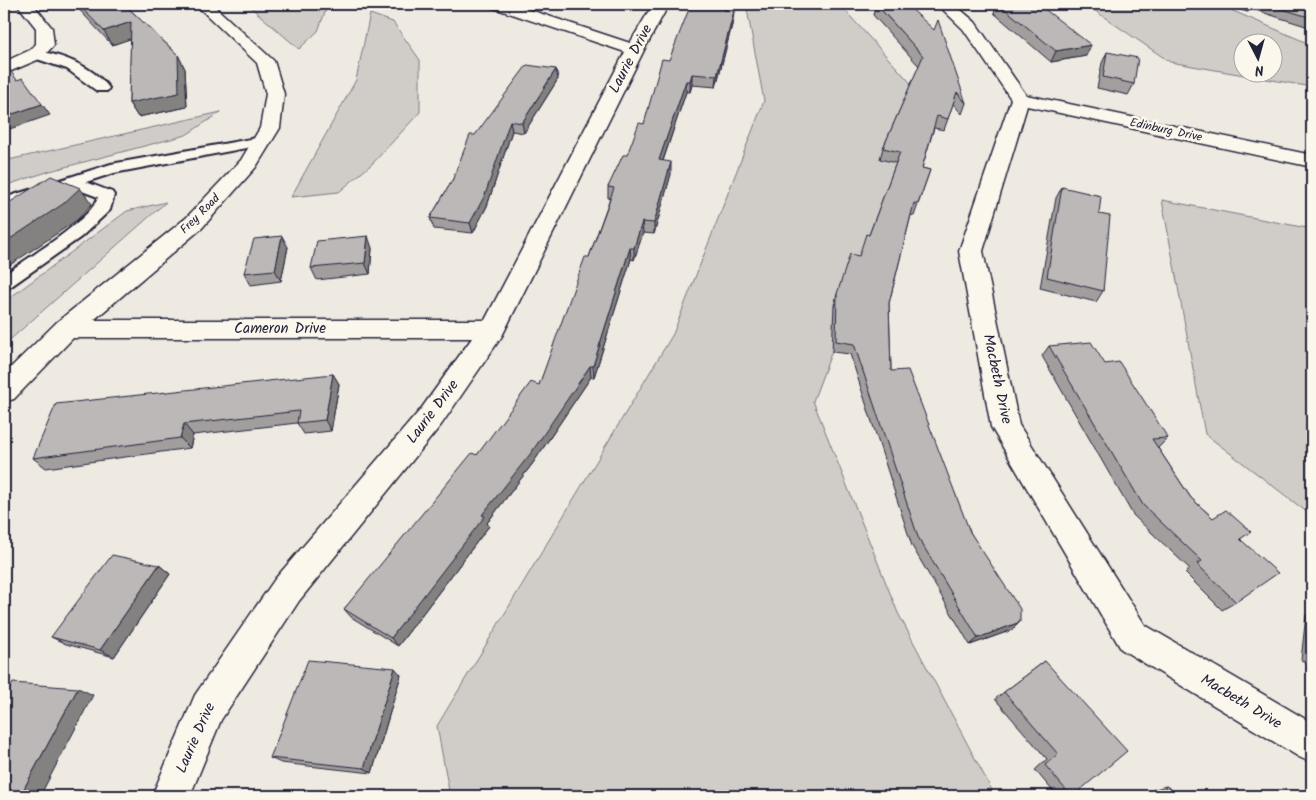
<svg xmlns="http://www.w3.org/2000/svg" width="1316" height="800" font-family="Kalam,sans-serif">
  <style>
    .green { fill: #d0cdc9; stroke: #797882; fill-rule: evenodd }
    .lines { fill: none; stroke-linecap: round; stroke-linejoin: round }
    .lane-casing { stroke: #22223b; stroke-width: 4 }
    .street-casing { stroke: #22223b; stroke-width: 3 }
    .secondary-casing { stroke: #22223b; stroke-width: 3 }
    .lane { fill: #fbf7ec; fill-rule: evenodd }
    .street { fill: #fbf7ec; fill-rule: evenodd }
    .secondary { fill: #fbf7ec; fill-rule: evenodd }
    .wall { fill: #a29e9e; stroke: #22223b }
    .shaded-wall { fill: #848181; stroke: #22223b }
    .building { fill: #bcb8b8; stroke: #22223b }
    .labels { text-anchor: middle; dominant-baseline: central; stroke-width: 5; stroke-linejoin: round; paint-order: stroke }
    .far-street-label { font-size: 12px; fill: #22223b; stroke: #fbf7ec }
    .street-label { font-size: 15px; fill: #22223b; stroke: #fbf7ec }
  </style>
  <rect width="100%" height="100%" fill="#eeeae2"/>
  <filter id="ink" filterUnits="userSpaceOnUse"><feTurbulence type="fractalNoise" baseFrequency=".02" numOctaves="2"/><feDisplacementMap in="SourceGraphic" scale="10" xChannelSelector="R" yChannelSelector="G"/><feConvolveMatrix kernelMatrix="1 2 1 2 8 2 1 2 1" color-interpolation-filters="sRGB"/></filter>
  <g filter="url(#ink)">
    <path class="green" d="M247,4H328L318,31L299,49Z
      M746,4H839L927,101L813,401L898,613L995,796H450L437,726L673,334L764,101Z
      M1085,4H1217L1312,45V87L1170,62ZM1274,42V72H1244V42Z
      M370,14L393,22L420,60V112L373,163L339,192L291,197L356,80Z
      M221,112L186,135L50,171L4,186V161Z
      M1162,200L1312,229V516L1205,434Z
      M166,202L4,345V302L127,211Z"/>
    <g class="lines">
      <g class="lane-casing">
        <path id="lane" d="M36,50C62,56 92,65 109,88L107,91H97L67,69L31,57L30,54L31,51Z
          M262,137L267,138L269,141L267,144L114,173L86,182L112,192L114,195L110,210L81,237L10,287L4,289V275C23,261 94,218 98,197L71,187L4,208V198L111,164Z"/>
      </g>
      <g class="street-casing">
        <path id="street" d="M17,4H33L52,28L54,45L42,58L4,74V62L30,50L36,44V28Z
          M489,4H512L630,43L653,4H669L644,50L502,336L441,425L299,601L221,720L190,796H152L195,695L275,579L421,409L472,338H66L57,336L53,329L57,322L66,320H485L625,52L491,7Z
          M937,4H954L975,22L1026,95L1312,155V167L1027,106L983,251L1019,425L1145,625L1312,723V763L1299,757L1121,649L991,427L959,251L1011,99L963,29Z"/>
      </g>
      <g class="secondary-casing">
        <path id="secondary" d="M195,4H212L274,61L284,94L280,128L256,167L202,228L75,336L14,399L4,402V374L57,322L186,218L241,160L260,128L266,94L257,63Z"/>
      </g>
      <use href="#lane" class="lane"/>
      <use href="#street" class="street"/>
      <use href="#secondary" class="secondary"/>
    </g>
    <path class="wall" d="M74,4H124L178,55L185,69L187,107L138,117L129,103L131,38L112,45Z
      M725,4V10L733,21L716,87L692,85L690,92H686L663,161L671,174L654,234L643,233L634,260L631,259L594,377H591L533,463L487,523L489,526L398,646L351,617L344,609L477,455L539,385L589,257L610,198H608V187L627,155L644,124L669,60Z
      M876,4L966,103L962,114L953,104L944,130L934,128L922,168L930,170L914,216L911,215L889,303L891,371L970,532L1020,622L1012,630L970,645L912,546L850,354L832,352L834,305L837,294L859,256L869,235L896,163L880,159L883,148L919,66L873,15Z
      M997,4H1038L1086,56L1051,62L994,13Z
      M1224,4H1312V28L1252,9L1247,12Z
      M1107,52L1134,84L1128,95L1097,88L1102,63Z
      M556,69L558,79L524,133L512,131L487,206L473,233L434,229L430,218L452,181L475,135Z
      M1062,187L1099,214L1103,291L1096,302L1040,288L1056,198Z
      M288,247L281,281L251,285L244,273Z
      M372,248L370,274L317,280L311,268Z
      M1049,346L1105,364L1168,438L1158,448L1191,498L1213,518L1241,539L1236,602L1222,610L1185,573L1190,569L1133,515L1042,356Z
      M333,374L339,384L331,431L304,434L297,423L193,435L190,448L46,468L33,458Z
      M159,565L170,574L114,657L66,644L51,637Z
      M1312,612V665L1301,660L1306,615Z
      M1045,661L1073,796H1057L1035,770L1047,759L995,699Z
      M401,675L372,773L281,763L270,758Z
      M1166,786L1181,796H1149L1152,790Z"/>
    <path class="shaded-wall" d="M1252,4H1256L1252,9L1247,12Z
      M734,11L733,21L716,87L717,76Z
      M131,22L139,36L112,45L104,31Z
      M1091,45L1086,56L1051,62L1056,51Z
      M178,55L185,69L187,107L138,117L129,103Z
      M556,69L558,79L524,133L522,123Z
      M692,74V85L690,92V81Z
      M686,81V92L659,172V160Z
      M42,104L50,115L4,131V117Z
      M510,121L512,131L487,206L473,233L470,223Z
      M671,162V174L654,234V223Z
      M80,188L92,204L77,220L4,269V243Z
      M642,222L643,233L634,260V248Z
      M282,236L288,247L281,281L275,270Z
      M368,236L372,248L370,274L365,263Z
      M630,248L631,259L594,377L593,366Z
      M590,366L591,377L533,463L487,523L489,526L398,646L391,638L482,515Z
      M333,374L339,384L331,431L325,420Z
      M184,424L193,435L190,448L180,438Z
      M159,565L170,574L114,657L100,650Z
      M1020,622L1012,630L970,645L978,638Z
      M395,668L401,675L372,773L364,768Z
      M78,688L93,695L40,796H20Z"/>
    <path class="building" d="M78,4H124L178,55L179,93L129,103L131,22L104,31Z
      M691,4H725L724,10L734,11L717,76L692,74L690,81H686L659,160L671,162L654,223L642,222L634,248H630L593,366H590L531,453L482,515L485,516L391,638L344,609L472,453L477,455L531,382L539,385L585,257H589L614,188L608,187L623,155H627L639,123L644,124L662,59L669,60Z
      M876,4H906L934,30L938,20L966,103L957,92L948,119L937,116L922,168L930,170L918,204L914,203L889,303L891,371L908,370L970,532L1020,609V622L978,638L918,537L854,344L836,341L837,294L850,254L859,256L866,234L869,235L900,152L883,148L923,56Z
      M999,4H1038L1091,45L1056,51Z
      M1266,4H1312V18Z
      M1107,52L1138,58L1134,84L1103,77Z
      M4,62L17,80L23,78L42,104L4,117Z
      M527,65L556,69L522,123L510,121L485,195L470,223L430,218L452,181L470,135H475Z
      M51,176L80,188L63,204L4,243V206Z
      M1062,187L1101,196L1099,214L1110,216L1103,291L1047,277Z
      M282,236L275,270L244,273L254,239Z
      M368,236L365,263L311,268L317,241Z
      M1091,342L1105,364L1119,362L1168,438L1152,439L1191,498L1213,518L1226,510L1251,532L1240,539L1278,573L1236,602L1197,564L1202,561L1143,505L1049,346Z
      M333,374L325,420L297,423L299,411L184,424L180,438L33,458L56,404Z
      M112,555L159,565L100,650L51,637Z
      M308,660L395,668L364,768L270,758Z
      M1045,661L1127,751L1073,796H1071L1045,765L1058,754L1004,692Z
      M13,683L78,688L20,796H4V699Z
      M1166,786L1181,796H1161Z"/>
  </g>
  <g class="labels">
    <g class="far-street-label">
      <text transform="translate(1166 130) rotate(12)">Edinburg Drive</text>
      <text transform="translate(200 214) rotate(-45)">Frey Road</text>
    </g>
    <g class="street-label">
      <text transform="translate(631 59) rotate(-62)">Laurie Drive</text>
      <text x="280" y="329">Cameron Drive</text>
      <text transform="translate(997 379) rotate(78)">Macbeth Drive</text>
      <text transform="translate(433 412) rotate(-53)">Laurie Drive</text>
      <text transform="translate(1241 702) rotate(31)">Macbeth Drive</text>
      <text transform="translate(196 738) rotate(-66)">Laurie Drive</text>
    </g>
  </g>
  <rect width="1316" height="800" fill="none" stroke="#fbf7ec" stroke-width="20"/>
  <rect x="10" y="10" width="1296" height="780" fill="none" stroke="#22223b" stroke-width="2" filter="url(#ink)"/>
  <g transform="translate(1258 58) rotate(174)"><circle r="24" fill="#fbf7ec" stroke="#a4a2a5"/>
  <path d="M0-4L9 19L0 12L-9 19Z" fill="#22223b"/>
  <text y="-8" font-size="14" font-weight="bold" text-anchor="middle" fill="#22223b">N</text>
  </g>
</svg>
